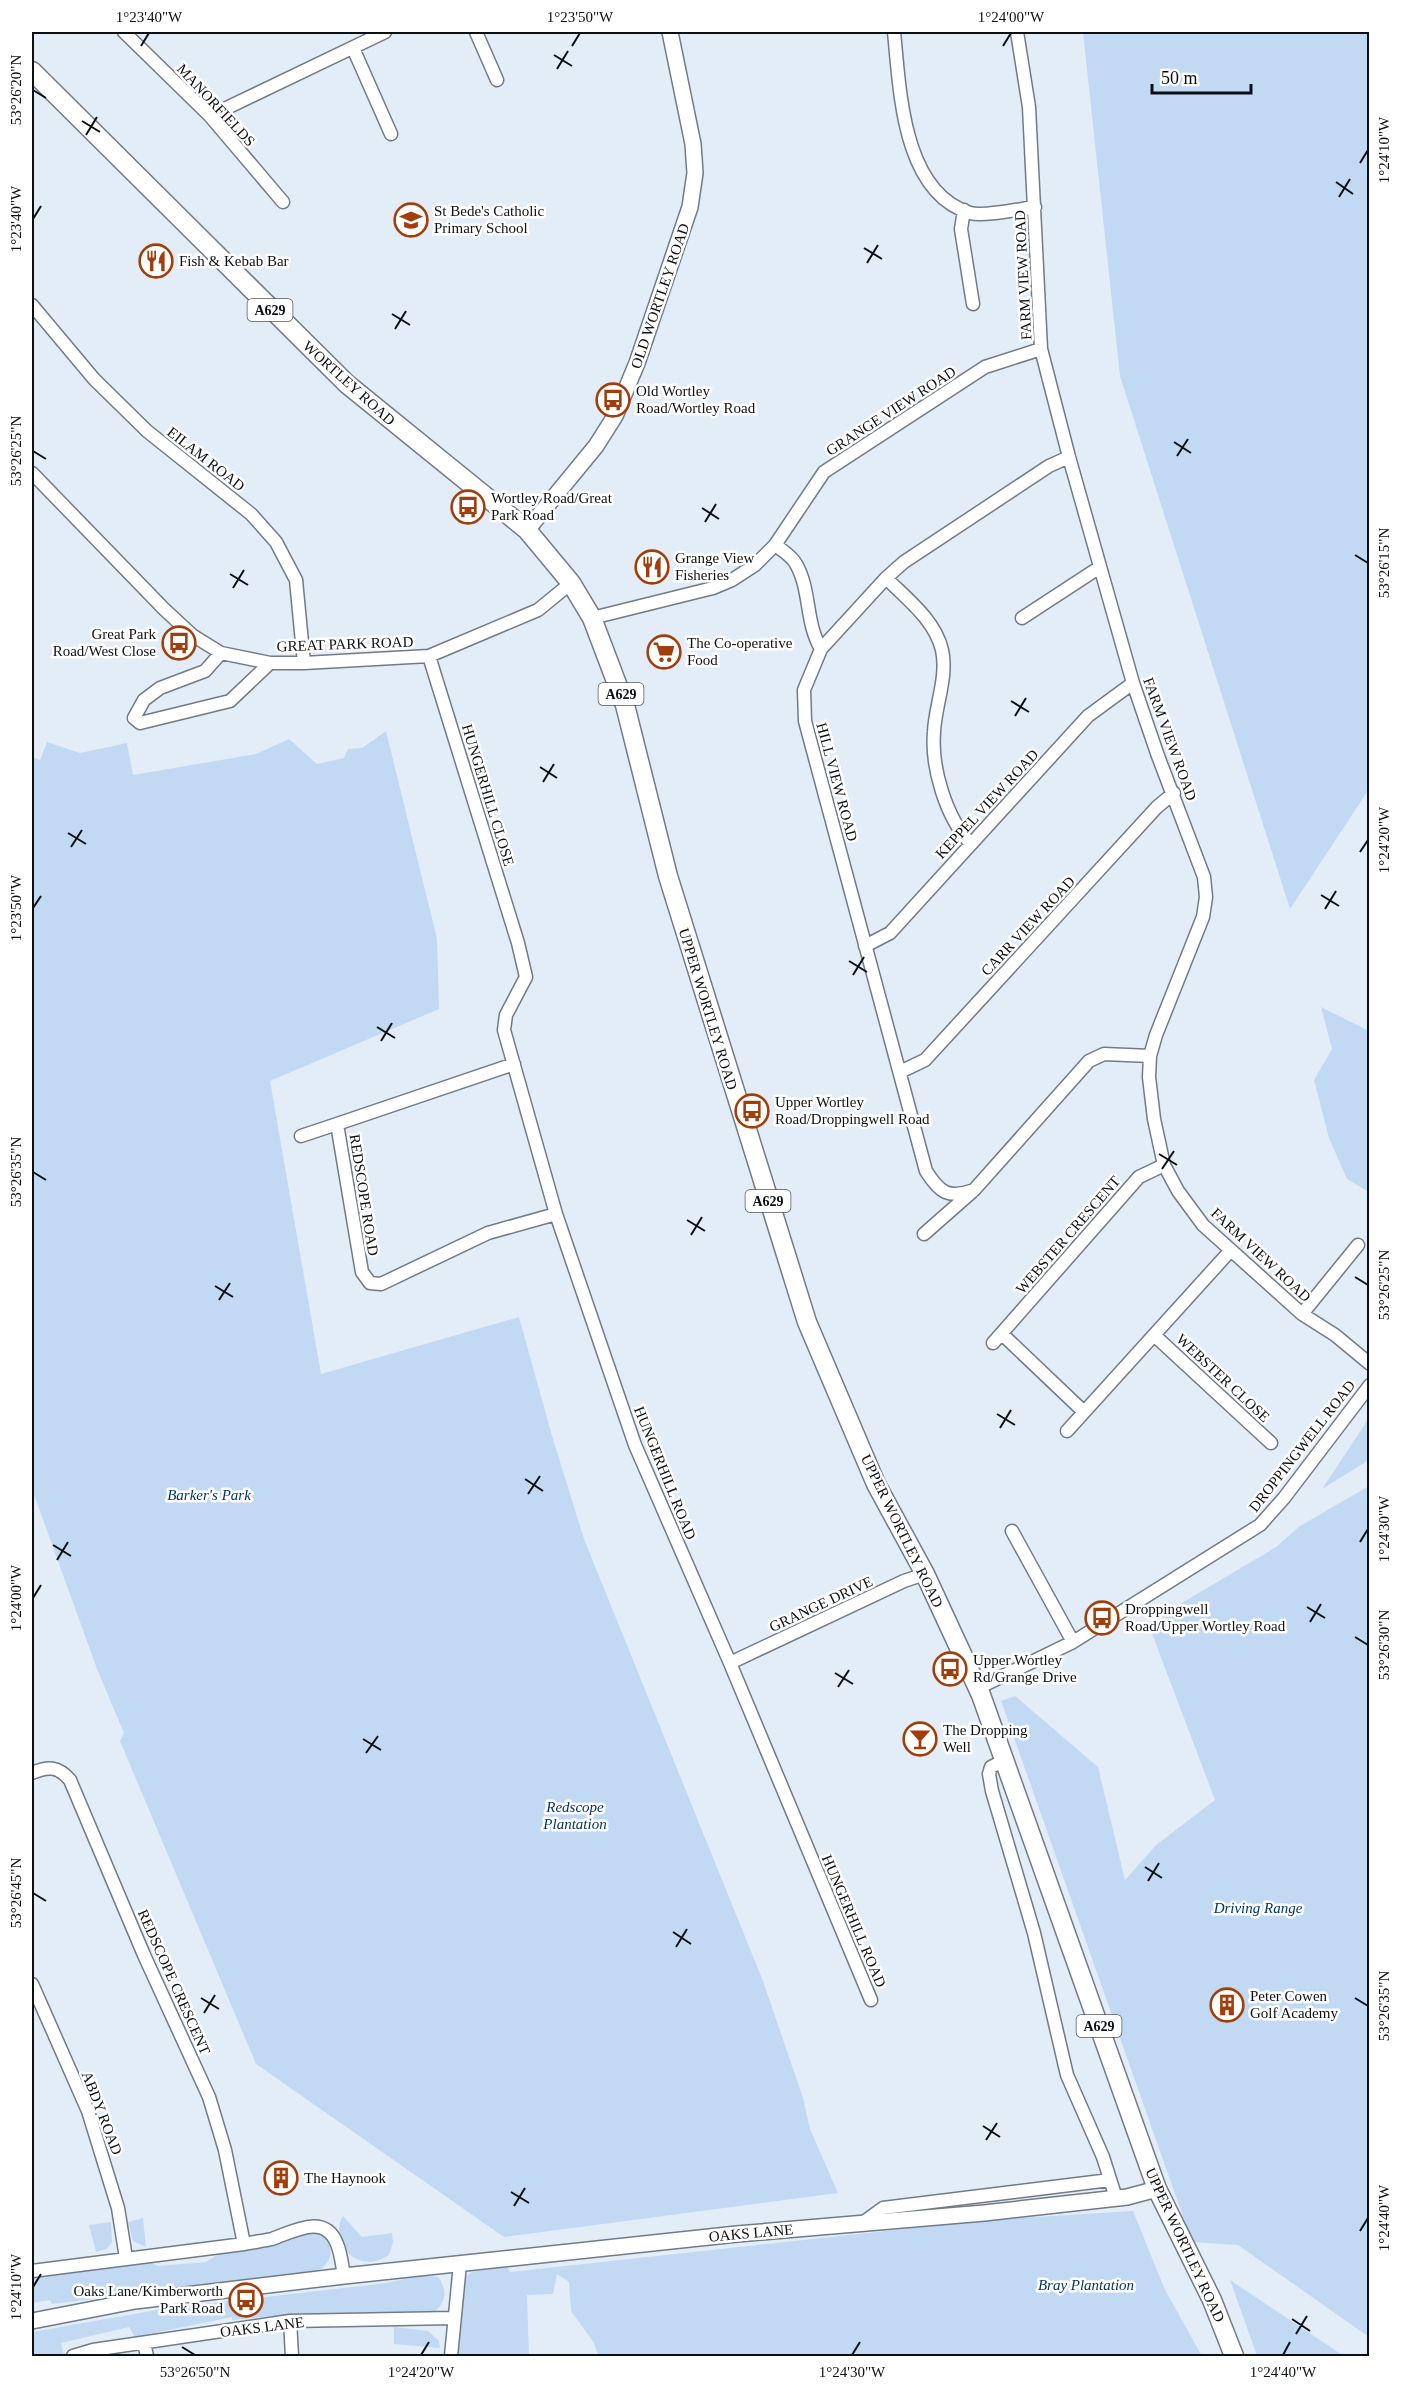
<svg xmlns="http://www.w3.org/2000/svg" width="1401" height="2388" font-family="'Times New Roman',serif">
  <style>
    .green { fill: #c2d9f4 }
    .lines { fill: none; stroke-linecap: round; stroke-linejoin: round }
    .minor-casing { stroke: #727b85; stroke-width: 15 }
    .tertiary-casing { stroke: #727b85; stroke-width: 18 }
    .primary-casing { stroke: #727b85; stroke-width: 21 }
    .minor { stroke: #fff; stroke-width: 12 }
    .tertiary { stroke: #fff; stroke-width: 15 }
    .primary { stroke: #fff; stroke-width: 18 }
    .ticks { fill: none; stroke: #0d1013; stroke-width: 2 }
    .labels { text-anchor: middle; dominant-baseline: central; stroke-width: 5; stroke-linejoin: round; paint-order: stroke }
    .shield { fill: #fff; stroke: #56585a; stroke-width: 1.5 }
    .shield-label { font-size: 14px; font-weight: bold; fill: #0d1013 }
    .street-label { font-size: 15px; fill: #0d1013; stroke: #fff }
    .poi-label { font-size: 15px; fill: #0d1013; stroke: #fff; text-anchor: start }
    .park-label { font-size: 15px; font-style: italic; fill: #033563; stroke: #fff }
    .neatline { fill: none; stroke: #0d1013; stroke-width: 2 }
    .ticks-label { font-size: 15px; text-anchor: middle; fill: #0d1013 }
  </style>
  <rect width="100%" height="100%" fill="#e3edf8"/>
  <path class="green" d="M1083,32H1369V789L1290,909L1120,376Z
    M386,731L437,939L439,1009L270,1081L321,1374L519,1317L552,1436L584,1539L763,1981L803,2098L810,2129L838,2193L504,2237L256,2064L120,1741L124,1733L97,1669L32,1489V757L40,760L47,742L80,753L127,743L133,775L256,754L289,739L317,764L344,758L348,749L362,748Z
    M1321,1007L1369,1031V1192L1347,1179L1329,1138L1314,1080L1332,1049Z
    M1369,1418V1460L1322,1489Z
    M1369,1486V2337L1238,2245L1192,2242L1001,1701L1015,1696L1098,1767L1125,1880L1156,1845L1215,1800L1148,1623L1276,1547L1300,1526Z
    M1133,2211L1165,2290L1202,2356H598L594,2343L571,2311L569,2282L557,2274L553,2294L527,2295L529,2356H456L464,2278L472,2272L506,2266L510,2272L987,2220Z
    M343,2216L362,2237L392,2233L393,2242L389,2255C354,2278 329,2237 343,2216Z
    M143,2218L146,2247L133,2241L128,2222Z
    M111,2222L112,2242L107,2249L96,2252L89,2225Z
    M311,2229C333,2238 339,2258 317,2272L52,2304L50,2300L32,2303V2275L148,2261L158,2266L206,2262L220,2253L269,2245Z
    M421,2275L438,2277C449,2291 445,2304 432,2314H293L232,2320V2317L135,2337L129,2327L61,2343L64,2355L32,2356V2332L168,2308L387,2283Z
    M1230,2280L1344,2356H1257Z
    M394,2327L428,2331L439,2341L440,2348L394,2344Z"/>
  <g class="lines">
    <g class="minor-casing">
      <path id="minor" d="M124,32L210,116L283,202
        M476,32L497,80
        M894,32C900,90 902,192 970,213C984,217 1019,209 1035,207
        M1017,32L1029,107L1041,349L1069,457L1133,683L1158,756L1204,877L1206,897L1203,917L1156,1035L1150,1056L1149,1077L1154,1119L1164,1165L1178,1191L1203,1225L1302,1314L1335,1335L1370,1364
        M353,48L391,134
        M210,116L385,32
        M964,210L961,229L973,304
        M32,305L94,379L147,431L251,514L276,542L296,580L304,663
        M32,473L164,609L192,635L221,653L270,663H304L429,656L538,610L571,583
        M775,545C782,550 792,556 796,564C811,590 805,622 821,649
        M886,578C907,599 935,620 942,650C948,677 935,706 934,732C931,768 946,817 970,843
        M592,618L713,588L732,580L755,565L775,545L824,472L985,367L1041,349
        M1022,618L1100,567
        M221,653L205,671L160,688L144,700L134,718L140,723L230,701L270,663
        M429,656L518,943L526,977L506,1015L504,1030L556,1214L635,1445L730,1663L871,2000
        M865,946L890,933L1088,716L1133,683
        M514,1064L337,1124L362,1272L370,1283L381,1284L488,1233L556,1214
        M900,1072L925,1060L1157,807L1174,793
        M301,1136L337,1124
        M974,1190C948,1199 940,1193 926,1171L805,721L804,690L821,649L886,578L904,562L1049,466L1069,457
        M924,1234L974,1190L1089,1061L1104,1054L1150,1056
        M1302,1314L1358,1245
        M1002,1334L1084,1412
        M1154,1335L1271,1443
        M993,1343L1139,1177L1164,1165
        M1067,1431L1231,1250
        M1012,1531L1073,1642
        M730,1663L904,1581L925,1574
        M978,1688L1073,1642L1260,1525L1284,1498L1370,1385
        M1005,1760L991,1767L989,1774L992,1791L1034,1933L1067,2075L1103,2157L1116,2198
        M32,1773C48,1766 58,1766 70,1780L144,1955L209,2097L225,2150L244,2244
        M32,1984L88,2111L118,2208L126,2258
        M861,2224L883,2208L1110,2180
        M32,2271L244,2244C253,2242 263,2241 272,2239C292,2232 325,2212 337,2244C341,2253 342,2265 344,2276
        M290,2321L292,2356
        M144,2343L147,2356
        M73,2356L93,2350L290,2321L453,2318
        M451,2356L460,2264"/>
    </g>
    <g class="tertiary-casing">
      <path id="tertiary" d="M527,530L596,446L615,416L637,363L690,207L695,173L693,144L670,32
        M32,2321L135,2301L344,2276L737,2234L984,2213L1127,2197L1157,2189"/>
    </g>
    <g class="primary-casing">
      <path id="primary" d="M32,71L347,384L527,530L571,583L592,618L625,705L668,876L807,1322L876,1484L925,1574L981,1695L1157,2189L1212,2300L1234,2356"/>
    </g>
    <use href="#minor" class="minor"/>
    <use href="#tertiary" class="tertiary"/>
    <use href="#primary" class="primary"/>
  </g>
  <path class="ticks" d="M141,46L149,33M572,46L580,33M1003,46L1011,33M554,55L572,66M557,69L568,51M33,90L46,98M82,121L100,132M86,135L97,117M1360,163L1368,150M1336,182L1353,194M1339,197L1350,179M33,219L41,206M864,248L882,259M867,263L878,245M392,314L410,325M395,329L406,311M1174,442L1191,453M33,451L46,459M1177,456L1188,439M702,508L719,519M705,522L716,504M1355,555L1368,563M230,574L248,585M233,588L244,570M1011,701L1029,712M1015,716L1026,698M540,767L557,778M543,782L554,764M68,833L86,844M71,847L82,830M1360,852L1368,840M1321,895L1339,906M33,908L41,896M1325,909L1336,891M849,961L867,972M853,975L864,957M377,1027L395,1038M381,1041L392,1023M1159,1154L1177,1165M1162,1169L1174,1151M33,1172L46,1180M687,1220L705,1231M691,1235L702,1217M1355,1277L1368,1285M215,1286L233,1297M219,1300L230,1283M997,1414L1015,1425M1000,1428L1011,1410M525,1479L543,1491M528,1494L540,1476M1360,1542L1368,1529M53,1545L71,1556M57,1560L68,1542M33,1598L41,1585M1307,1607L1325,1618M1310,1622L1321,1604M1355,1637L1368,1645M835,1673L853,1684M838,1687L849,1670M363,1739L381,1750M366,1753L378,1736M1145,1867L1162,1878M1148,1881L1159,1863M33,1893L46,1901M673,1932L691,1944M676,1947L687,1929M201,1998L219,2009M1355,1998L1368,2006M204,2013L215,1995M983,2126L1000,2137M986,2140L997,2123M511,2192L529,2203M514,2206L525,2188M1360,2231L1368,2218M33,2287L41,2274M1292,2319L1310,2331M1296,2334L1307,2316M182,2347L195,2355M421,2355L429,2342M852,2355L860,2342M1283,2355L1290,2342"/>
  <defs>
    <g id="school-ring" transform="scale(1.725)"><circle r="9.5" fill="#fff" stroke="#a23e0c" stroke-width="1.5"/><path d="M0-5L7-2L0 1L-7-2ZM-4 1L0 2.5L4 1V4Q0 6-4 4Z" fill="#a23e0c"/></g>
    <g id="restaurant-ring" transform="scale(1.725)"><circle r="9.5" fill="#fff" stroke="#a23e0c" stroke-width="1.5"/><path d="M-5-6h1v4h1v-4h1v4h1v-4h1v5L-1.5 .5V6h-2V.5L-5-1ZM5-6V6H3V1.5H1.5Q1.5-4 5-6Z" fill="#a23e0c"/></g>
    <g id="bus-ring" transform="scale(1.725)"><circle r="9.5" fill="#fff" stroke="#a23e0c" stroke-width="1.5"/><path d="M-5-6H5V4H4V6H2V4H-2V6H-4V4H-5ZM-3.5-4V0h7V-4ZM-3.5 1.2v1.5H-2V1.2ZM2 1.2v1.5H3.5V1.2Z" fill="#a23e0c"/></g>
    <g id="supermarket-ring" transform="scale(1.725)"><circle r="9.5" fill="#fff" stroke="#a23e0c" stroke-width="1.5"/><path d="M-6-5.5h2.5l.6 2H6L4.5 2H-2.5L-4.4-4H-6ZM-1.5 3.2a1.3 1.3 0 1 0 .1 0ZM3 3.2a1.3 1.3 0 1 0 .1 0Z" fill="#a23e0c"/></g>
    <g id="bar-ring" transform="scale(1.725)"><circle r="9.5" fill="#fff" stroke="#a23e0c" stroke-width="1.5"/><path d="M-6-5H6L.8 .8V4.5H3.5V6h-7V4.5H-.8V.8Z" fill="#a23e0c"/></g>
    <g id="building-ring" transform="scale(1.725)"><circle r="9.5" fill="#fff" stroke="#a23e0c" stroke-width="1.5"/><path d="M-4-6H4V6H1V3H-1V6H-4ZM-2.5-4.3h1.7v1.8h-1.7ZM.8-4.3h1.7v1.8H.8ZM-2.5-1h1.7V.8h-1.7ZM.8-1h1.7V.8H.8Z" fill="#a23e0c"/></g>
  </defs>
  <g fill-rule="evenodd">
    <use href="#school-ring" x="411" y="220"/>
    <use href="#restaurant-ring" x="156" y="261"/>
    <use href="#bus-ring" x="613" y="400"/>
    <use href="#bus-ring" x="468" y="507"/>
    <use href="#restaurant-ring" x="652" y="567"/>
    <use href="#bus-ring" x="179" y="643"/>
    <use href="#supermarket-ring" x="664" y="652"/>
    <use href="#bus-ring" x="752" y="1111"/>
    <use href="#bus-ring" x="1102" y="1618"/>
    <use href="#bus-ring" x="950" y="1669"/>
    <use href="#bar-ring" x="920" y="1739"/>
    <use href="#building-ring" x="1227" y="2005"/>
    <use href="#building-ring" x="281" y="2178"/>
    <use href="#bus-ring" x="246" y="2300"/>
  </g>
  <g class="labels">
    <g class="shield">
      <rect x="247.5" y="299" width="45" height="22" rx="4.5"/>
      <rect x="598.5" y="683" width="45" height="22" rx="4.5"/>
      <rect x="745.5" y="1190" width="45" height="22" rx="4.5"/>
      <rect x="1076.5" y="2015" width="45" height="22" rx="4.5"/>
    </g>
    <g class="shield-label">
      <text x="270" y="310">A629</text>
      <text x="621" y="694">A629</text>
      <text x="768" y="1201">A629</text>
      <text x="1099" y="2026">A629</text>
    </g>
    <g class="street-label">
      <text transform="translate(216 105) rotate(47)">MANORFIELDS</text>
      <text transform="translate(1023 275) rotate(-93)">FARM VIEW ROAD</text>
      <text transform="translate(660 296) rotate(-71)">OLD WORTLEY ROAD</text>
      <text transform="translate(349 383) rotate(42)">WORTLEY ROAD</text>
      <text transform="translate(891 411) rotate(-33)">GRANGE VIEW ROAD</text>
      <text transform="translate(206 459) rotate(38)">EILAM ROAD</text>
      <text transform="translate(345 644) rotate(-2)">GREAT PARK ROAD</text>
      <text transform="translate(1170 739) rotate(70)">FARM VIEW ROAD</text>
      <text transform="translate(837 782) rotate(75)">HILL VIEW ROAD</text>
      <text transform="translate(488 795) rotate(73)">HUNGERHILL CLOSE</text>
      <text transform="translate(987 804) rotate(-47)">KEPPEL VIEW ROAD</text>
      <text transform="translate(1028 926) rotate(-47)">CARR VIEW ROAD</text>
      <text transform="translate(708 1009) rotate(73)">UPPER WORTLEY ROAD</text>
      <text transform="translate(364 1195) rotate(81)">REDSCOPE ROAD</text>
      <text transform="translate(1068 1235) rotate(-49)">WEBSTER CRESCENT</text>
      <text transform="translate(1261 1255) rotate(43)">FARM VIEW ROAD</text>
      <text transform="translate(1223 1378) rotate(43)">WEBSTER CLOSE</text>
      <text transform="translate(1302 1446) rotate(-52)">DROPPINGWELL ROAD</text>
      <text transform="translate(665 1473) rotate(68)">HUNGERHILL ROAD</text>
      <text transform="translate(902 1531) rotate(64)">UPPER WORTLEY ROAD</text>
      <text transform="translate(821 1604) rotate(-25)">GRANGE DRIVE</text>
      <text transform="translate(854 1921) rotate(67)">HUNGERHILL ROAD</text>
      <text transform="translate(174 1982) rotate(66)">REDSCOPE CRESCENT</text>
      <text transform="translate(102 2113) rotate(69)">ABDY ROAD</text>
      <text transform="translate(751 2233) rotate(-5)">OAKS LANE</text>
      <text transform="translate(1185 2245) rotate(65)">UPPER WORTLEY ROAD</text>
      <text transform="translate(262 2327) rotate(-7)">OAKS LANE</text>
    </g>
    <g class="poi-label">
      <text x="434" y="211">St Bede's Catholic<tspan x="434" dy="17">Primary School</tspan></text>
      <text x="179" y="261">Fish &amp; Kebab Bar</text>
      <text x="636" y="391">Old Wortley<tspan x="636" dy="17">Road/Wortley Road</tspan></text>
      <text x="491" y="498">Wortley Road/Great<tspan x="491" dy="17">Park Road</tspan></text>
      <text x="675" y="558">Grange View<tspan x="675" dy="17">Fisheries</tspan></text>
      <text x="156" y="634" text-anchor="end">Great Park<tspan x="156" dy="17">Road/West Close</tspan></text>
      <text x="687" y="643">The Co-operative<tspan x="687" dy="17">Food</tspan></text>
      <text x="775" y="1102">Upper Wortley<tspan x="775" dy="17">Road/Droppingwell Road</tspan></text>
      <text x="1125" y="1609">Droppingwell<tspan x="1125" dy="17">Road/Upper Wortley Road</tspan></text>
      <text x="973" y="1660">Upper Wortley<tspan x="973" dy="17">Rd/Grange Drive</tspan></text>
      <text x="943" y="1730">The Dropping<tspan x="943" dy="17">Well</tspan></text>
      <text x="1250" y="1996">Peter Cowen<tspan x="1250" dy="17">Golf Academy</tspan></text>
      <text x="304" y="2178">The Haynook</text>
      <text x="223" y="2291" text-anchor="end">Oaks Lane/Kimberworth<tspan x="223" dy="17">Park Road</tspan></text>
    </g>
    <g class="park-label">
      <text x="209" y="1495">Barker's Park</text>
      <text x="575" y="1807">Redscope<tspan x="575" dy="17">Plantation</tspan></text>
      <text x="1258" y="1908">Driving Range</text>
      <text x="1086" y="2285">Bray Plantation</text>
    </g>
  </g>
  <rect width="1401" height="2388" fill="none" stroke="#ffffff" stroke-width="66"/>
  <path d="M1152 84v9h99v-9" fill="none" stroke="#0d1013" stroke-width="3"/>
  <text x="1161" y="84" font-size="18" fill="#0d1013" stroke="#ffffff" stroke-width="4.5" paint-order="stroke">50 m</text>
  <rect x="33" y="33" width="1335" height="2322" class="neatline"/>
  <g class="ticks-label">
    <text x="149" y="22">1°23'40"W</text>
    <text x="580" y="22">1°23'50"W</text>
    <text x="1011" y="22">1°24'00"W</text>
    <text transform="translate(16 90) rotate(-90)" y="5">53°26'20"N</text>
    <text transform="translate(1384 150) rotate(-90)" y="5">1°24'10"W</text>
    <text transform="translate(16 219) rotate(-90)" y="5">1°23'40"W</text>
    <text transform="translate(16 451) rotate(-90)" y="5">53°26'25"N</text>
    <text transform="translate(1384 563) rotate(-90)" y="5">53°26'15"N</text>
    <text transform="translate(1384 840) rotate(-90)" y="5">1°24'20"W</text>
    <text transform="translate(16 908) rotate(-90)" y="5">1°23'50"W</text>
    <text transform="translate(16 1172) rotate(-90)" y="5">53°26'35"N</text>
    <text transform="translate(1384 1285) rotate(-90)" y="5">53°26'25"N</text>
    <text transform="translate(1384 1529) rotate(-90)" y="5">1°24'30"W</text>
    <text transform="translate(16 1598) rotate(-90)" y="5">1°24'00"W</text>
    <text transform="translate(1384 1645) rotate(-90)" y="5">53°26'30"N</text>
    <text transform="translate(16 1893) rotate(-90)" y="5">53°26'45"N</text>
    <text transform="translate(1384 2006) rotate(-90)" y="5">53°26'35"N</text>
    <text transform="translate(1384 2218) rotate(-90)" y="5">1°24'40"W</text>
    <text transform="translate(16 2287) rotate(-90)" y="5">1°24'10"W</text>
    <text x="195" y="2377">53°26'50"N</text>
    <text x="421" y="2377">1°24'20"W</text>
    <text x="852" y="2377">1°24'30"W</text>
    <text x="1283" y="2377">1°24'40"W</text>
  </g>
</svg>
